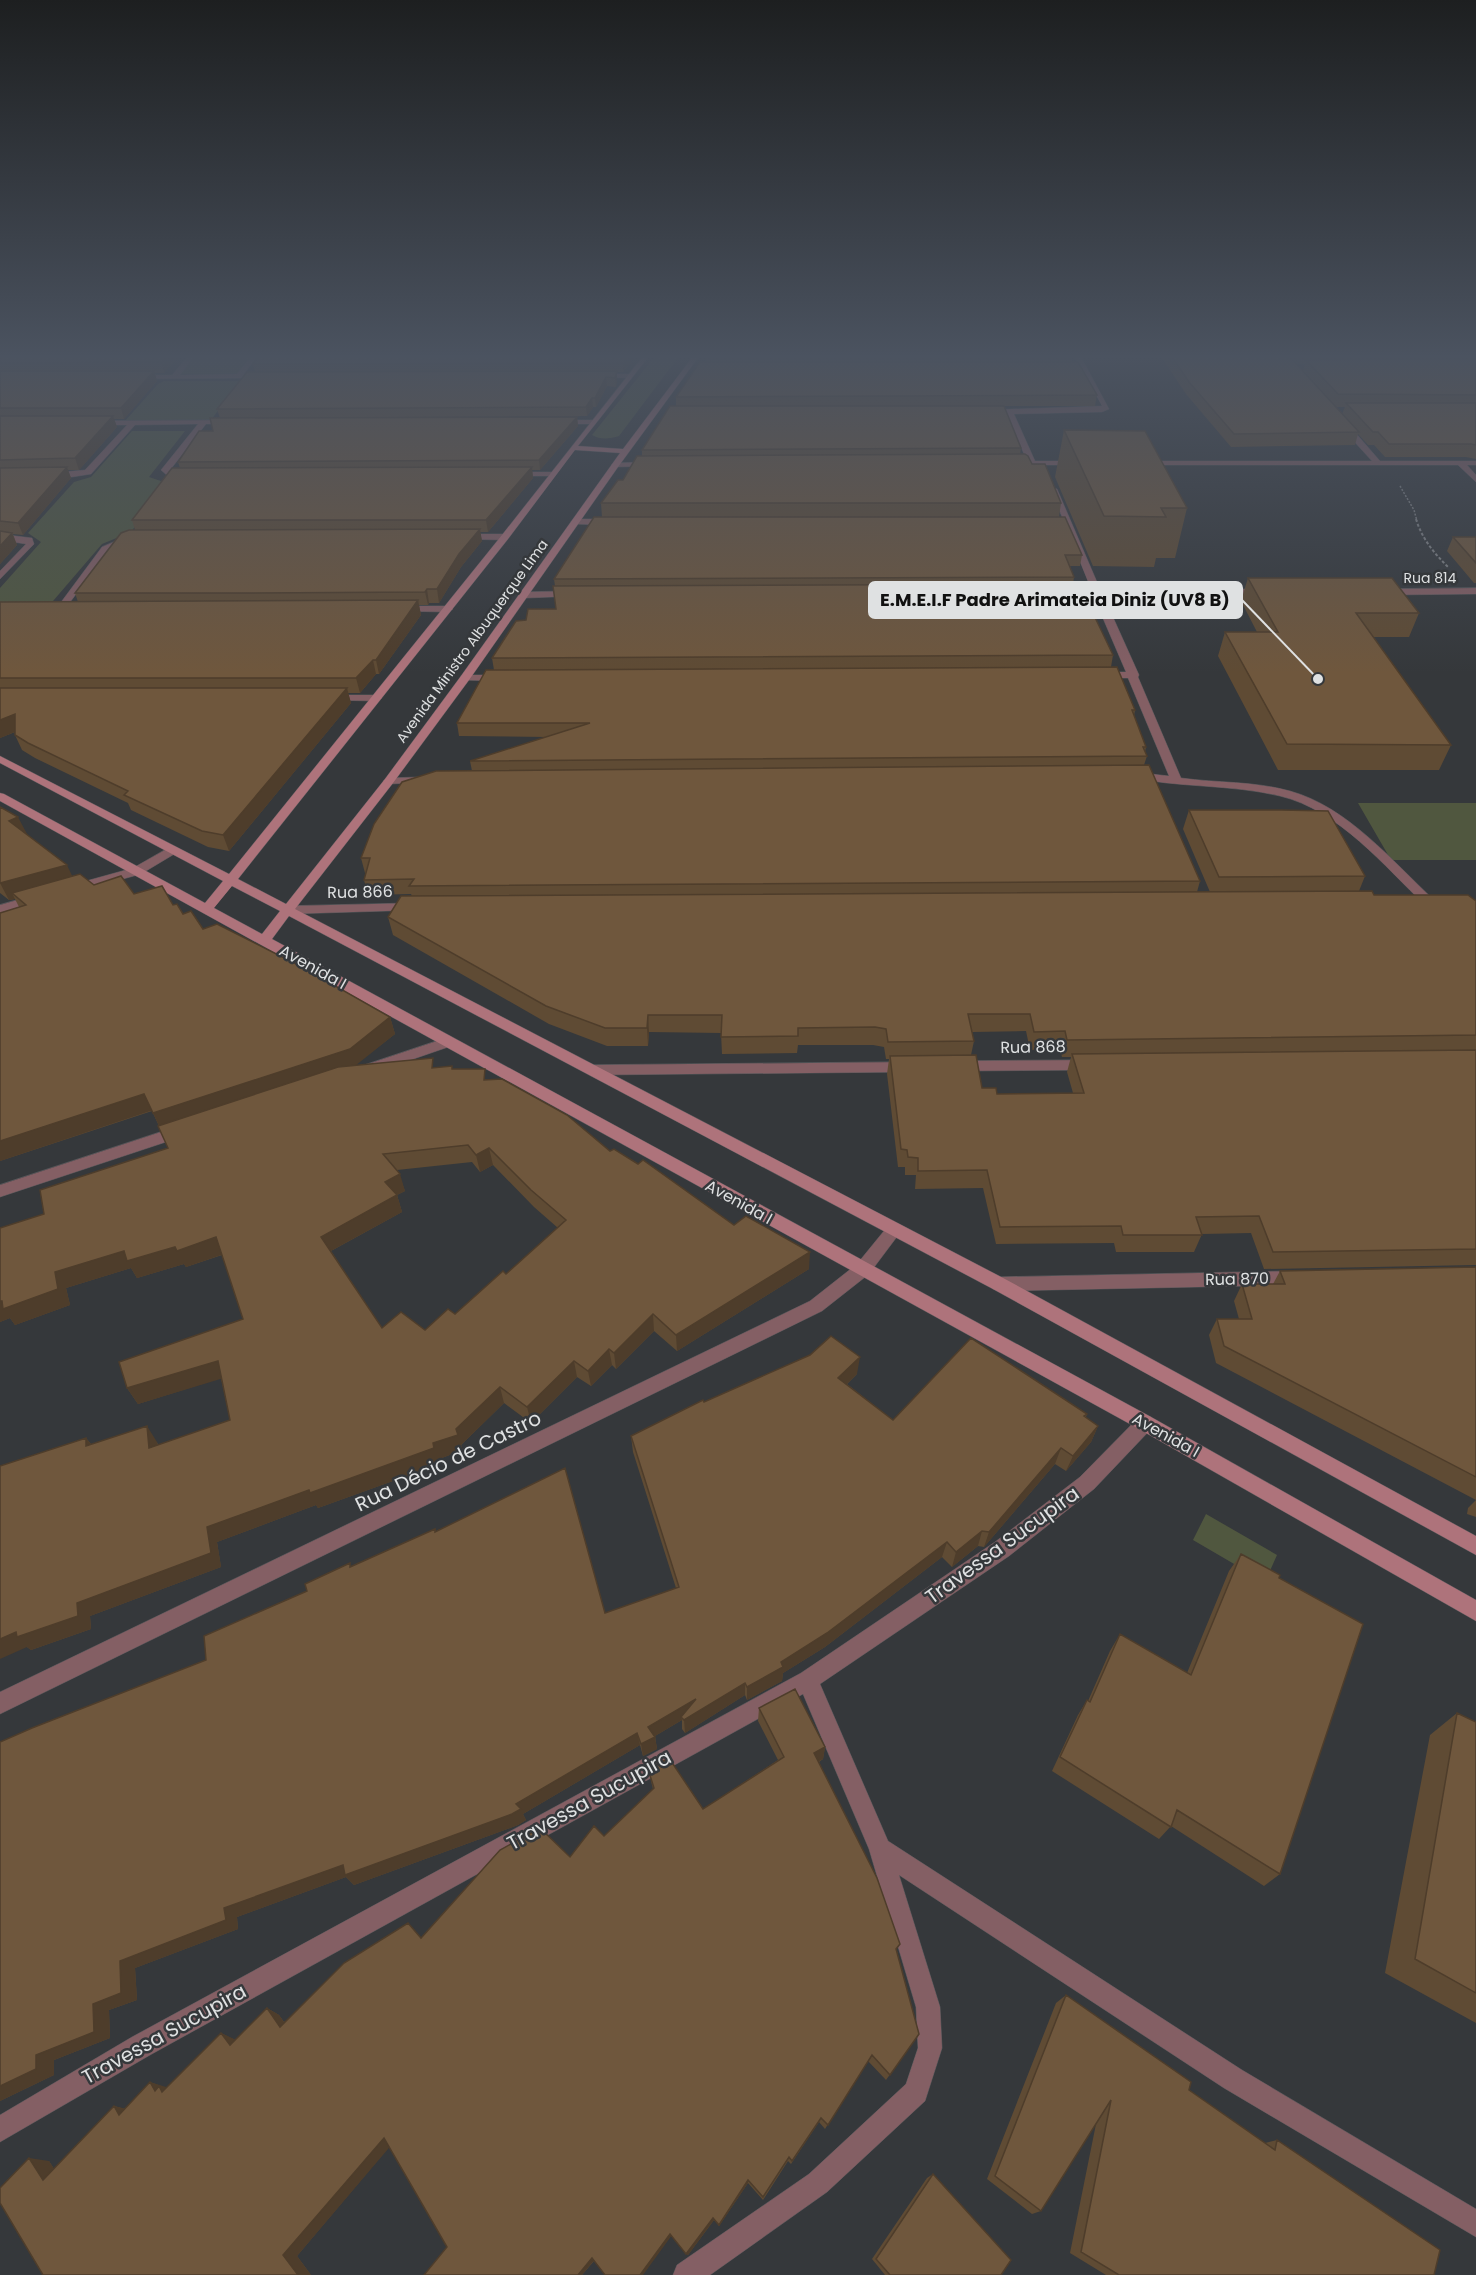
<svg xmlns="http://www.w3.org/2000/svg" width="1476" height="2275" font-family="Poppins,sans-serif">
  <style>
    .green { fill: #50573f }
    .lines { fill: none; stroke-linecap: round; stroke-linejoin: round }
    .street-casing { stroke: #545659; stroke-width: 1 }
    .secondary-casing { stroke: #545659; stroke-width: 1 }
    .path-far1 { stroke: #828487; stroke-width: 1.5; stroke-dasharray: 2 1.5; stroke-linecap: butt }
    .path { stroke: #828487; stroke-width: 2; stroke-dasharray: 3 2; stroke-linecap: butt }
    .street { fill: #845f64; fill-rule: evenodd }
    .secondary { fill: #ae737b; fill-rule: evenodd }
    .wall { fill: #5f4b34; fill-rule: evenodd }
    .shaded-wall { fill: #4e3d2b }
    .building { fill: #6f573d; stroke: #4e3d2b; stroke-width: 1.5; fill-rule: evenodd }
    .labels { text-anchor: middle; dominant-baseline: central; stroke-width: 5; stroke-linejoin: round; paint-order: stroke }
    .far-street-label { font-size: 14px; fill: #dfe1e2; stroke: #35383b }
    .street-label { font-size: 16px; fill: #dfe1e2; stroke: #35383b }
    .near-street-label { font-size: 20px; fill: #dfe1e2; stroke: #35383b }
    .leader { fill: none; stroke: #dfe1e2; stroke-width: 2 }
    .callout-dot { fill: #dfe1e2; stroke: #35383b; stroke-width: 2 }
    .callout { fill: #dfe1e2; stroke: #dfe1e2; stroke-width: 2 }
    .callout-label { font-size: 18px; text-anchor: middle; font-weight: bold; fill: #111 }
  </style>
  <rect width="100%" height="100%" fill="#35383b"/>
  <path class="green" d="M195,355H252L238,374H179Z
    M656,355H680L619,436C610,439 600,440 592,435Z
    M164,381H240L211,420L125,421L158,384Z
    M132,431H185L149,477L167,483L131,532L102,544L47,608H0V588L41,542L28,533L74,482L91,477Z
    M1358,803H1476V860H1391Z
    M1206,1514L1277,1555L1265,1582L1193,1540Z"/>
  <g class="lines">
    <g class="street-casing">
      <path id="street" d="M189,355H195L180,375L237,374L252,355H258L244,374L266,376L263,378L137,379L134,377L137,375H172Z
        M1074,355H1080L1109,409L1102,412L1014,414L1035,461H1077L1081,463L1077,465H1043L1040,468L1031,465H1008L1007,463L1011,461H1027L1007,414H988L985,410L1102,406Z
        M596,374H629L632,376L629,378L594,377Z
        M231,420L234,424H206L170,470L174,473L189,474V478L169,477L161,470L198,424L135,425L91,474L72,477H50L46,475L50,473L85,470L127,425H96L93,421Z
        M558,420H592L596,422L592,424H555Z
        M1340,422H1346L1380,461H1476V465H1467L1476,475V482L1458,465H1143L1139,463L1143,461H1372L1340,426Z
        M651,462H654V466L615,467L611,465L615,463Z
        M513,472H551L555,474L551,476H510L509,474Z
        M1050,487L1057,489L1100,589H1264L1269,592L1264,595H1103L1139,675L1138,677L1181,778C1217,783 1254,781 1290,791C1348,807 1392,861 1434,900L1436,903L1434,906H1426C1384,866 1339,810 1280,796C1230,784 1178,788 1129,777V773L1133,772L1169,776L1128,678H1101L1096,675L1101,672H1126L1093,595H1063L1058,592L1063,589H1091Z
        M575,519H610L614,522L610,525L572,524L571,522Z
        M0,534L32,538L34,544L0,579V571L26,544L0,540Z
        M461,534H505L509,537L505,540L458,539L457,537Z
        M128,536L135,538L108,551L62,613H56V609L102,547Z
        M1476,588V594L1384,595L1379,592L1384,589Z
        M574,591L577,592V596L526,598L521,595L526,592Z
        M400,606H448L453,609L448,612L397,611L395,609Z
        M465,675H501L506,678L501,681L461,680V676Z
        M332,695H377L382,698L377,701L328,700L327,698Z
        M428,777L432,778V782L389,784L383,781L389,778Z
        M172,846L178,850L176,853L141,874L72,893L66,889L68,886L133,868Z
        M38,894L42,895L44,898L42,901L0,913V905Z
        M415,903L419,904L421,907L419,910L288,914L282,910L288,906Z
        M449,1037L456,1042L454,1045L370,1074L363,1069L365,1065Z
        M1089,1060L1096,1065L1089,1070L960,1071L953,1066L960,1061Z
        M909,1062L916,1067L909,1072L591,1075L584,1070L591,1065Z
        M182,1125L187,1127L189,1131L187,1135L0,1197V1185Z
        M894,1224L900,1226L902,1230L869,1274L822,1311L0,1714V1692L810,1301L857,1264L888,1226Z
        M1296,1271L1302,1273L1304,1278L1302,1283L1296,1285L999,1291L993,1289L991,1284L993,1279L999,1277Z
        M1145,1415L1151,1417L1154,1423L1151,1429L1094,1489L1009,1556L820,1684L888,1841L1242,2070L1476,2209V2237L1224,2088L899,1875L940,2007L942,2048L925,2101L827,2192L710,2275H673L677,2265L809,2174L906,2084L918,2048L916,2007L869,1849L803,1694L150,2055L0,2142V2115L132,2037L801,1673L995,1542L1080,1477L1139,1417Z"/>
    </g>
    <g class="secondary-casing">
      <path id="secondary" d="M644,355H650L578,446L623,449L694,355H700L618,467L469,680L393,783L295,909L1005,1279L1476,1536V1555L993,1289L289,916L272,939L1151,1417L1476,1600V1621L1139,1429L0,801V793L4,794L205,903L223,881L0,763V756L229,874L502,535ZM575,450L620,453L461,676L385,779L286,904L238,879L508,539ZM232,886L280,911L262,934L214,908Z"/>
    </g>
    <path class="path-far1" d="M1400,486L1414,510L1417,521"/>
    <path class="path" d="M1416,519C1422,539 1434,553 1449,568"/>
    <use href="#street" class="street"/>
    <use href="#secondary" class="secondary"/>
  </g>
  <path class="wall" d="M0,355H180L164,373H155L157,381L124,419H114L117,427L79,470H68L71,478L23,535L13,534L17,545L0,564Z
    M260,355H636L623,372H617V380L616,387L607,386L596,407H593L587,416L397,417H577L578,426L540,470H532L533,478L488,532H480L482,541L461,567L439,603H429L428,605H419L421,615L379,674H376L360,693H348L351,703L229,851L208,847L131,810L128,803L35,758L22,750L15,735V732L0,738V602H78L75,593L135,530L132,520L180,468L178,462L213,431L220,418L217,409L255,372L253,364Z
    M706,355H1073L1072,362L1097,395L1095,406H1004L1021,448L1020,455L1032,464L1061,503L1059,517L1082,555L1080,566H1070L1074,577L1073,584L1113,655L1111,667L1135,710L1134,716L1146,747L1145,752L1147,756L1144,765L1200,881L1197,892H1210L1183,829L1189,810L1365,876L1359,891L1374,895L1476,901V1265L1264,1269L1251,1233L1202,1234L1194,1252H1116L1114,1243L996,1244L983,1188L915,1189L916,1175H905V1167H898L887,1074L889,1059H886L884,1047L873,1045H798L797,1053L722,1054L721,1033L649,1032L648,1046H607L549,1024L393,935L388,917L412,896L411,894L368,895L364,880L366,873H365L361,858L472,771L470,761L548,737L459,736L457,723L494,670L492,658L526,620L556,609L553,586H555L554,579L602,517L601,503L623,480L642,456V450L676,406V397L706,362ZM1026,1031L1030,1050L1060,1049L1062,1057H1071L1067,1072L1073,1093L997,1094L982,1088L971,1055L974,1041L972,1032Z
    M1160,355H1476V459L1466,457H1385L1374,445H1368L1358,434L1355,445L1231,447L1186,394ZM1296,364H1305L1303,371ZM1336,407H1345L1342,414Z
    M1064,430L1187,508L1175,558H1156L1154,567L1093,566L1055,477Z
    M1453,537H1476V583H1474L1447,551Z
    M1248,578L1419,613L1409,637H1373L1451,745L1439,770H1278L1218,656L1225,632H1257L1241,601Z
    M0,807L27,834H26L72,876L94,885L134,894L173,905L203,929L390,1017L395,1034L355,1065L453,1069L487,1080L809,1269L677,1351L654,1331L616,1369L612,1365L591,1386L577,1377L531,1423L504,1403L461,1445L463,1450L439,1459L440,1464L318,1508L316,1505L217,1542L221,1567L90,1616L91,1629L31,1650L27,1647L86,1438L91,1444L157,1442L158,1445L230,1420L221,1378L138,1404L127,1388L243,1319L222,1255L186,1267L184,1264L137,1278L131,1268L66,1288L70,1305L15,1325L10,1318L0,1322V1228L44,1214L168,1148L159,1126L152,1111L0,1161V913L19,907L15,899L9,900L0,893ZM472,1162L480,1172L493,1165L534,1207L558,1228L506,1274L455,1314L425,1330L382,1328L331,1251L402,1212L397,1195L405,1191L397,1170Z
    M1476,1267V1500L1216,1363L1209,1335L1217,1319H1239L1234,1301L1242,1284H1273L1280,1271Z
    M857,1374L847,1384L893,1420L1087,1414L1086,1417L1098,1426L1091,1442L1066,1471L1055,1464L984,1547L978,1546L952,1567L942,1557L825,1647L783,1673L782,1681L747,1700L745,1695L685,1733L682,1729V1720L655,1736L657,1749L643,1756L640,1745L523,1814L526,1820L518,1825L354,1885L346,1877L237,1917L238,1929L135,1968L137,2000L109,2010L110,2038L54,2060V2075L0,2101V1742L206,1660L307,1591L352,1567L435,1529L436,1531L605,1613L676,1588L633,1452L631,1436L704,1402Z
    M1476,1500V1517L1467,1514L1468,1508Z
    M1241,1554L1279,1578L1280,1874L1264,1886L1171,1826L1159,1839L1052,1771L1078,1715L1087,1700L1088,1701L1110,1651L1120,1634L1187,1673L1229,1571Z
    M759,1708L825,1747L823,1759L819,1762L897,1951L919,2034L886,2080L868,2061L825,2129L819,2122L791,2164L788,2161L763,2200L748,2183L719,2226L714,2220L688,2255L671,2236L594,2261L582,2275H424L447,2247L389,2147L297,2256L311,2275H43L49,2161L54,2169L114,2106L125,2109L150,2082L166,2088L221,2033L235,2040L267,2008L279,2015L284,2022L421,1938L570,1857L604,1836L653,1789L648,1769L703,1809L778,1760L758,1721Z
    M1457,1713L1476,1722V2023L1385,1973L1430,1735Z
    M1066,1995L1189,2090L1265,2143L1277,2140L1434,2275H1106L1070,2253L1096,2124L1041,2211L1032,2214L987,2179L1056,2003Z
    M933,2174L1001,2275H885L872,2259L927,2178Z"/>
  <path class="shaded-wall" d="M168,355H180L164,373L161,362Z
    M629,355H636L623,372V363Z
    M154,371L157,381L124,419L121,408Z
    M617,371V380L616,387L615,378Z
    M606,377L607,386L596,407L595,398Z
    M592,398L593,407L587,416L586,407Z
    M113,416L117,427L79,470L75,458Z
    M577,417L578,426L540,470L539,460Z
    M67,467L71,478L23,535L18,523Z
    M532,467L533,478L488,532L486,520Z
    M480,529L482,541L461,567L439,603L437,589L459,554Z
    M12,533L17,545L0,564V546Z
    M427,589L429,603L428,605L425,592Z
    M418,600L421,615L379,674L376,660Z
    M373,660L376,674L360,693L356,678Z
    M347,688L351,703L229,851L223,835Z
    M15,714L22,729L0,738V720Z
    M18,817L27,834L17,838L9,821Z
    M67,865L75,882L12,893L15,899L9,900L0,883Z
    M648,1015L649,1032L648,1046L647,1028Z
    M390,1017L395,1034L355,1066L161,1130L153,1113Z
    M144,1094L153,1110L0,1161V1141Z
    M489,1148L493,1165L480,1172L476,1155Z
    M400,1174L405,1191L397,1195L402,1212L327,1253L321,1237L385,1182Z
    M216,1237L224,1254L186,1267L184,1264L137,1278L131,1268L66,1288L70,1305L15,1325L10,1318L0,1322V1301L55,1272L124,1251L175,1247Z
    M810,1252L809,1269L677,1351L676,1335Z
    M653,1314L654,1331L616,1369L614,1353Z
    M609,1349L612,1365L591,1386L588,1371Z
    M860,1357L857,1374L837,1394L838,1378Z
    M218,1361L227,1377L138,1404L127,1388Z
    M574,1361L577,1377L531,1423L527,1407Z
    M500,1387L504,1403L461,1445L463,1450L439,1459L440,1464L318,1508L316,1505L217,1542L221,1567L90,1616L91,1629L31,1650L27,1647L0,1659V1639L77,1603L207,1527L433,1443L456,1429Z
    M147,1426L157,1442L160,1463L149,1448Z
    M1098,1426L1091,1442L1066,1471L1073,1456Z
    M86,1438L98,1453L86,1446Z
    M1061,1448L1055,1464L984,1547L989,1532Z
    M982,1531L978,1546L952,1567L956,1552Z
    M947,1542L942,1557L825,1647L783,1673L782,1681L747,1700V1687Z
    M745,1683V1695L685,1733L684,1720Z
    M696,1699L681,1717L682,1720L650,1739L648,1727Z
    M637,1733L640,1745L523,1814L526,1820L518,1825L354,1885L346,1877L237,1917L238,1929L135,1968L137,2000L109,2010L110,2038L54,2060V2075L0,2101V2086L93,2004L120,1961L224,1908L343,1865L516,1804Z
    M655,1737L657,1749L643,1756L641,1744Z
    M825,1747L823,1759L812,1765L814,1753Z
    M267,2008L279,2015L292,2034L280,2027Z
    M221,2033L234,2039L244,2052L230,2045Z
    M150,2082L166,2087V2089L175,2091H155Z
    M114,2106L131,2110L119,2115Z
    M384,2138L394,2142L297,2256L311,2275H298L283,2255Z
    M29,2158L49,2161L63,2183L43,2180Z
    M748,2180V2183L719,2226V2225Z
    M713,2218L714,2220L688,2255L686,2254Z
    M670,2234L672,2235L643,2275H640Z
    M592,2258H596L582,2275H578Z"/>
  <path class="building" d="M0,355H168L161,362L0,363Z
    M260,355H629L623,363L253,364Z
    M1171,355H1288L1359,432L1234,434L1189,382Z
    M1476,359V395L1338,394L1306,360Z
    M700,362H1078L1097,395L676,397Z
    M0,371H154L121,408H0Z
    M617,371L615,378L606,377L595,398H592L586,407L217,409L247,372Z
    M1346,403H1476V445L1471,444H1389L1378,432H1373Z
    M670,406H1004L1021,448L642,450Z
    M0,416H113L75,458L0,460Z
    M577,417L539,460L178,462L199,431H213L210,418Z
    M1064,430L1145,431L1187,508H1161L1166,517L1104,516Z
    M1025,454L1028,456L1032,464H1045L1061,503H601L618,480H623L637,456Z
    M67,467L18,523L0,521V468Z
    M532,467L486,520H132L172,468Z
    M594,517H1065L1082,555H1065L1074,577L554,579Z
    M480,529L459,554L437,589H427L425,592L250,593H75L121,533L129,530Z
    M0,531L12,533L0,546Z
    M1453,537H1476V563Z
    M1248,578H1392L1419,613H1356L1451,745L1287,744L1225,632H1278Z
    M1079,584L1113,655L492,658L516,621L526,620L528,609H556L553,586Z
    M418,600L376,660H373L356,678H0V602Z
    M1117,667L1135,710H1132L1146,747H1143L1147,756L470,761L590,723H457L486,670Z
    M0,688H347L223,835L202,831L124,795L128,791L28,743L15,735V714L0,720Z
    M1149,765L1200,881L409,886L414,879L364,880L370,858H361L374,824L402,782L436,771Z
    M0,807L18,817L9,821L67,865L0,883Z
    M1189,810H1281L1328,811L1365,876L1219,877Z
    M80,874L94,885L121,876L134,894L162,886L173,905L177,904L183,914L191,911L203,929L217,924L302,967L390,1017L350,1049L153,1113L144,1094L0,1141V913L26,905L12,893Z
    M1372,891L1374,895H1468L1476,901V1035L1067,1040L1065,1031L1034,1032L1030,1014H968L974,1041L888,1042L886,1029L875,1027L798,1028V1036L721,1037L722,1015H648L647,1028H605L546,1006L388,917L401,896Z
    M1476,1050V1249L1273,1252L1259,1216L1196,1217L1202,1235H1123L1121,1226L1000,1227L987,1170L918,1171V1158L908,1157L907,1150L901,1149L890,1056L976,1055L982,1088H996L997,1094L1084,1093L1072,1054Z
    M433,1058L432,1068L452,1066V1069H485L484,1080L502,1079L567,1115L610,1151L614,1149L638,1164L643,1160L734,1225L746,1216L810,1252L676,1335L653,1314L614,1353L609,1349L588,1371L574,1361L527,1407L500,1387L456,1429L458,1435L433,1443L434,1448L310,1493L309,1490L207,1527L211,1553L77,1603L78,1616L17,1637L16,1632L0,1639V1466L86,1438V1446L147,1426L149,1448L230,1420L218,1361L127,1388L119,1362L243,1319L216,1237L177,1251L175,1247L127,1261L124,1251L55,1272L58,1289L3,1309L2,1301H0V1228L44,1214L40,1190L168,1148L158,1126L338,1067ZM468,1145L476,1155L489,1148L531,1190L566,1220L506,1274L503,1271L455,1314L448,1309L425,1330L401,1312L382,1328L321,1237L397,1195L385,1182L400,1174L383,1154Z
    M1476,1267V1477L1224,1346L1217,1319H1252L1242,1284H1285L1280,1271Z
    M831,1336L860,1357L838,1378L893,1420L971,1338L1087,1414L1084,1416L1098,1426L1073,1456L1061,1448L989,1532L982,1531L956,1552L947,1542L827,1633L781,1662L783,1667L747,1687L745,1683L684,1720L681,1717L696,1699L648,1727L655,1737L641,1744L637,1733L516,1804L521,1809L512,1814L345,1875L343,1865L224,1908L226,1920L120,1961L121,1993L93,2004L94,2032L36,2055V2069L0,2086V1742L32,1728L206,1660L204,1636L307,1591L305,1584L350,1563V1567L435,1529V1532L565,1468L605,1613L679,1587L631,1436L703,1400L704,1402L810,1355Z
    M1241,1554L1280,1575L1279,1578L1363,1624L1280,1874L1177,1810L1171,1827L1060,1757L1087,1700L1090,1702L1120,1634L1191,1675Z
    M795,1689L825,1747L814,1753L877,1878L900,1944L896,1949L919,2034L890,2075L872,2055L828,2125L821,2118L792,2161L789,2157L763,2197L748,2180L719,2225L713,2218L686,2254L670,2234L640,2275H605L592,2258L578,2275H424L447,2247L384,2138L283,2255L298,2275H43L0,2203V2188L29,2158L43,2180L114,2106L119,2115L150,2082L155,2091L159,2086L162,2092L221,2033L230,2045L267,2008L280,2027L344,1963L408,1923L421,1938L500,1850L540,1828L570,1857L594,1826L604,1836L654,1788L648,1769L669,1758L703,1809L784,1757L759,1708Z
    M1457,1713L1476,1722V1993L1415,1959Z
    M1066,1995L1191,2082L1189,2090L1275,2150L1277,2140L1440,2250L1434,2275H1119L1081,2252L1111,2100L1041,2211L995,2176Z
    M933,2174L1011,2260L1001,2275H890L876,2259Z"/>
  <linearGradient id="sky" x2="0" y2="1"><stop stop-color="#1d1f20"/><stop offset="0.53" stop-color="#4b5360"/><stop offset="1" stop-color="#4b5360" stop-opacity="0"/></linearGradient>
  <rect width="1476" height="673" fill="url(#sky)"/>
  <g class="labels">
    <g class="far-street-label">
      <text x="1430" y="578">Rua 814</text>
      <text transform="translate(472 641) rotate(-54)">Avenida Ministro Albuquerque Lima</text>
    </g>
    <g class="street-label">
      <text transform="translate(360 892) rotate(-1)">Rua 866</text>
      <text transform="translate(313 967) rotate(29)">Avenida I</text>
      <text transform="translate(1033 1047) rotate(-1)">Rua 868</text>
      <text transform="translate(739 1202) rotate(29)">Avenida I</text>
      <text transform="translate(1237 1279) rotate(-1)">Rua 870</text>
      <text transform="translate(1166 1435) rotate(29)">Avenida I</text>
    </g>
    <g class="near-street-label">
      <text transform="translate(448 1461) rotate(-26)">Rua Décio de Castro</text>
      <text transform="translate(1002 1545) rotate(-36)">Travessa Sucupira</text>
      <text transform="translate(589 1800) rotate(-29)">Travessa Sucupira</text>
      <text transform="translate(164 2034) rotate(-29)">Travessa Sucupira</text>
    </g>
  </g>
  <path class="leader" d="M1318 679L1242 600"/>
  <circle class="callout-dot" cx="1318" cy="679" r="6"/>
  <rect class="callout" x="869" y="582" width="373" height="36" rx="6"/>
  <g class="callout-label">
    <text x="1055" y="606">E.M.E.I.F Padre Arimateia Diniz (UV8 B)</text>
  </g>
</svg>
